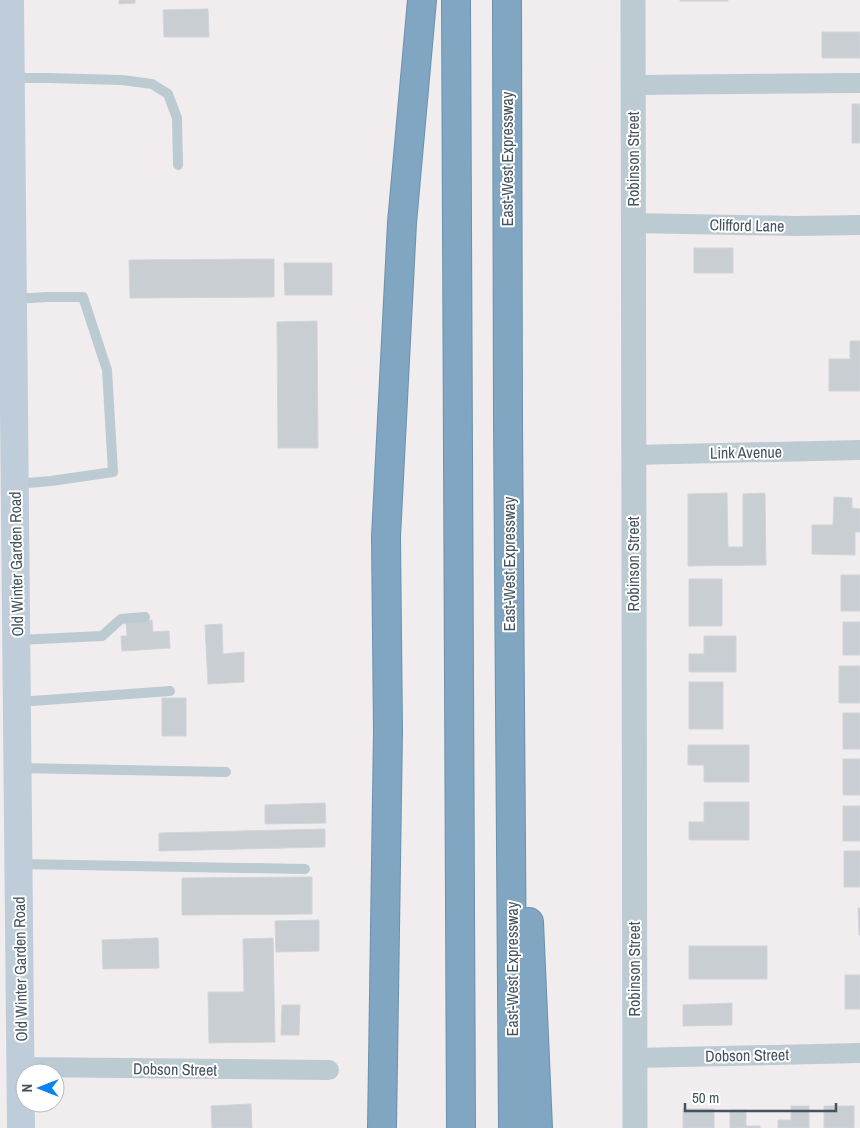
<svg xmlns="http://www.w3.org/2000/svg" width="860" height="1128" font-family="'Archivo Narrow',sans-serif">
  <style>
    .building { fill: #c9ced3; stroke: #d1d4da }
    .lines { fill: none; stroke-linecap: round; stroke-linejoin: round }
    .motorway-casing { stroke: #6b91ae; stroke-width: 30 }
    .service { stroke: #bccad2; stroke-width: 10 }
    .minor { stroke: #bccad2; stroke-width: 20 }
    .tertiary { stroke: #bccad2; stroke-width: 25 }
    .secondary { stroke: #becdd9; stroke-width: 28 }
    .motorway { stroke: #80a6c2; stroke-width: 28 }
    .labels { text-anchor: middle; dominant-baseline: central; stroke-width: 4; stroke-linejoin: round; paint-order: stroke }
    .street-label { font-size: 16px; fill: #44535d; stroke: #fff }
  </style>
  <rect width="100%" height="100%" fill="#f1edee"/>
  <path class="building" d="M119,0H135V3L119,4Z
    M680,0H728V1H680Z
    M208,9L209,37H164L163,10Z
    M822,32H860V58H822Z
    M852,104H860V143H852Z
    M694,248H733V273H694Z
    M274,259V297L130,298L129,260Z
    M284,263H332V295H285Z
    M317,321L318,448H278L277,322Z
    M850,341H860V391H829V359H850Z
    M727,493L728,547H743V494L765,493L766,565L688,566V494Z
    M834,497L852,498V508L860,509V532H855V555L812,554V525H833Z
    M841,575H860V611H841Z
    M689,579H722V626H689Z
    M152,620L153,632L169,631L170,648L122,651L121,636H127L126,622Z
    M843,622H860V655H843Z
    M222,624L223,654L244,652V682L208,684L205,625Z
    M704,636H736V672H689V654H704Z
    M839,666H860V703H839Z
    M689,682H723V729H689Z
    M162,698H186V736H162Z
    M843,713H860V749H843Z
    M688,745H749V782H704V765H688Z
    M843,759H860V795H843Z
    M704,802H749V840H689V822H704Z
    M325,803L326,823L265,824V805Z
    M843,806H860V841H843Z
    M325,829V847L159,851V833Z
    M844,851H860V887H844Z
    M312,877V914L182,915V878Z
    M858,908H860V935H859Z
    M319,920V951L276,952L275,921Z
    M158,938L159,968L103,969L102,940Z
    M273,938L275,1042L209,1043L208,992H244L243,939Z
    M689,946H767V979H689Z
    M845,975H860V1009H845Z
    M732,1003V1025L683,1026V1005Z
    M282,1005H300L299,1035H281Z
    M251,1104L252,1128H212L211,1106Z
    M791,1106H809V1128H778V1120H791Z
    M824,1106H854V1128H824Z
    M683,1109H714V1128H683Z
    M730,1110H746V1126H760V1128H730Z"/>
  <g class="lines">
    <g class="motorway-casing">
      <path id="motorway" d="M456,0L461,1128
        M507,0L508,421L513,1128
        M529,922L538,1128
        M382,1128L388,731L386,537L402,223L422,0"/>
    </g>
    <path class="service" d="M12,78H48L122,80L152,84L168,94L177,118L178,165
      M15,299L47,297H83L107,370L113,472L51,481L16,484
      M18,640L102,636L121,619L145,617
      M18,702L170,691
      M19,768L226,772
      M20,864L305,869"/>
    <path class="minor" d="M633,85L860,83
      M633,223L797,226L860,225
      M633,455L860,450
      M634,1058L860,1053
      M21,1067L329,1070"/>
    <path class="tertiary" d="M633,0L635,1128"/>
    <path class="secondary" d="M10,0L21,1128"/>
    <use href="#motorway" class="motorway"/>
  </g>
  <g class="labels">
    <g class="street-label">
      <text transform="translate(507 159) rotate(-90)">East-West Expressway</text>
      <text transform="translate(633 159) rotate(-90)">Robinson Street</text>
      <text transform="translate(747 225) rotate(1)">Clifford Lane</text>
      <text transform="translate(746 452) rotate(-1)">Link Avenue</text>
      <text transform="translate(16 564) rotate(-91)">Old Winter Garden Road</text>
      <text transform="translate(509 564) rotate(-90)">East-West Expressway</text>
      <text transform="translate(633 564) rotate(-90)">Robinson Street</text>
      <text transform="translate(20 969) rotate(-91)">Old Winter Garden Road</text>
      <text transform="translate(512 969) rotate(-90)">East-West Expressway</text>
      <text transform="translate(634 969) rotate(-90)">Robinson Street</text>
      <text transform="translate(747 1055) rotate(-1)">Dobson Street</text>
      <text transform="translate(175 1069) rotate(1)">Dobson Street</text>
    </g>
  </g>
  <g transform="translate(40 1088) rotate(270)"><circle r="24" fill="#ffffff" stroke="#b4babe"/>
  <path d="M0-4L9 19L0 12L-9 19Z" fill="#0783f1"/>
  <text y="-8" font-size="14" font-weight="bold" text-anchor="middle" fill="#44535d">N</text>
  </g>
  <path d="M685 1103v8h151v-8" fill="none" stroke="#44535d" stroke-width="2.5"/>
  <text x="692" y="1103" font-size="15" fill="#44535d" stroke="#ffffff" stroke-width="4" paint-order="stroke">50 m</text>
</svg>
